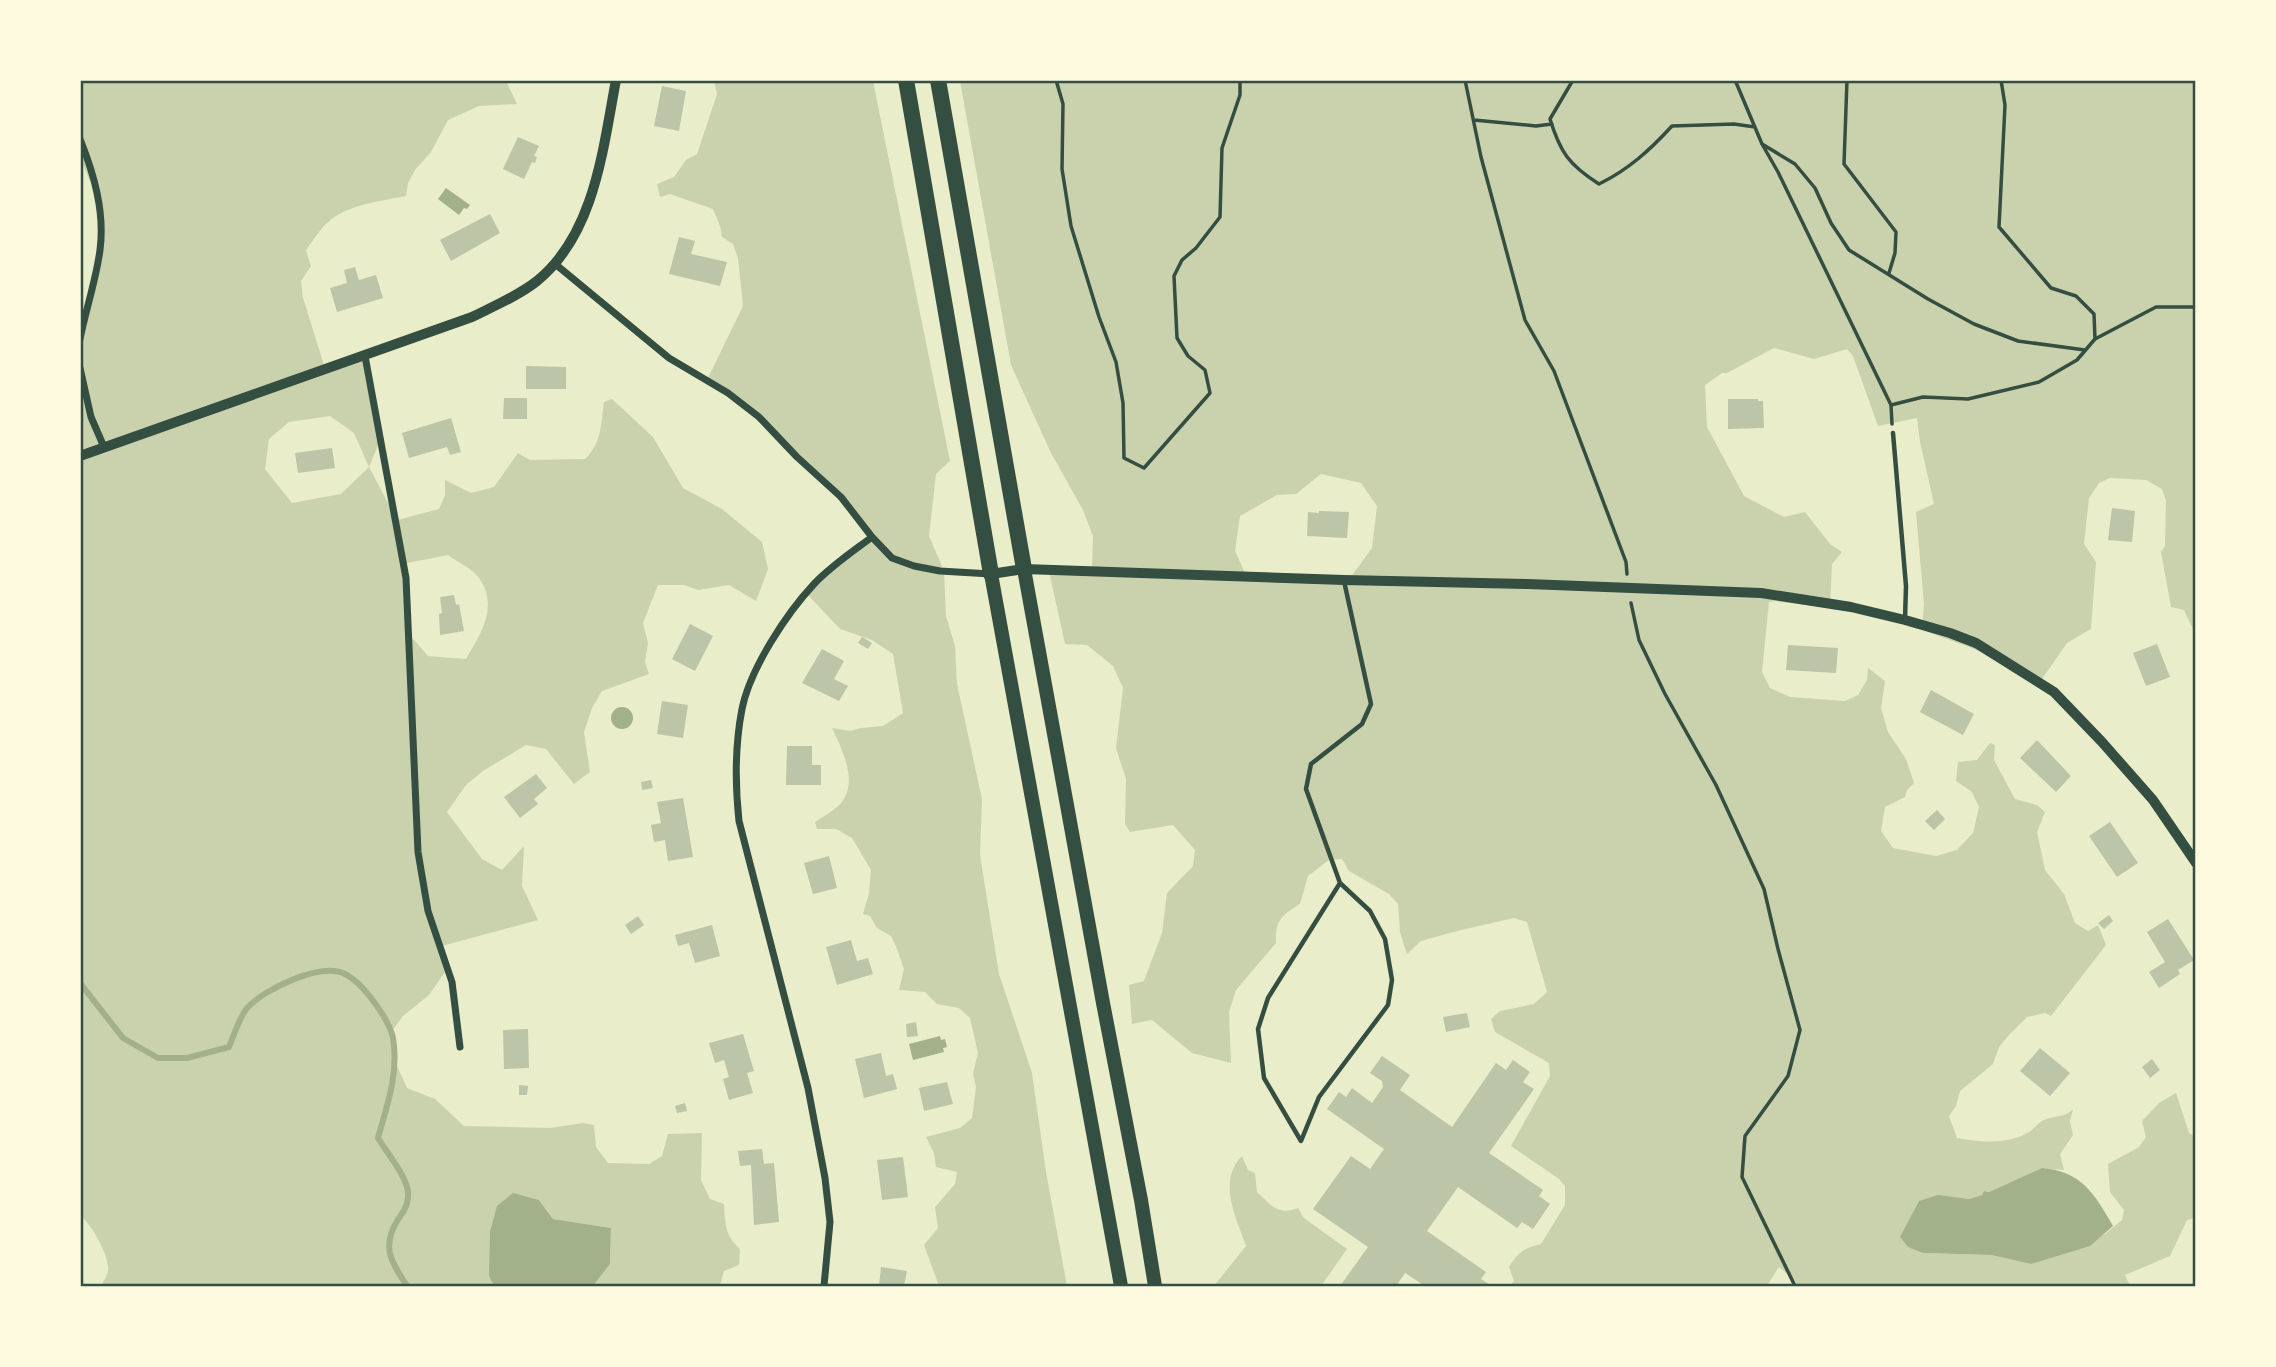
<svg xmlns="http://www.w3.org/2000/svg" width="2276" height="1367" font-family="'Work Sans',sans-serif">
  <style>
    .green { fill: #cad2ad; fill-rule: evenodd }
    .water { fill: #a3b18a }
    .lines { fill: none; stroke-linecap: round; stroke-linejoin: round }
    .stream { stroke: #a3b18a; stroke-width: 6 }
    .building { fill: #bcc5a7 }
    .path { stroke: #344e41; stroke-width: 3.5 }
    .service { stroke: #344e41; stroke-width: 4.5 }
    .minor { stroke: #344e41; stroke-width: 7 }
    .tertiary { stroke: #344e41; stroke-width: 10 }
    .trunk { stroke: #344e41; stroke-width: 14 }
    .motorway { stroke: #344e41; stroke-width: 16 }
    .neatline { fill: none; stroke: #344e41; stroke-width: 2.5 }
  </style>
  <rect width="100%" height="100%" fill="#e9edc9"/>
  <path class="green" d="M81,81H506L517,104L479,106L448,120L431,152L415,170L408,183L406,196C378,202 344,204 323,227C317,234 312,242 306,250L311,266L301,281L303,298L324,365L364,357L381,438L369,467L397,520L439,509L445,495V480L471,493L494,487L518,453L530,460L585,459C602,443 601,423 604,402L612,399L653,437L683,488L722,509L762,542L768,569L756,601L729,585L698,590L684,585H658L643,623L648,643L645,662L649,674L602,691L592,708L584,732L590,772L574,784L546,749L526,745L483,771L466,785L447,812L482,859L502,870L524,846L522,886L538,920L442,946L447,969L429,995L403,1016L392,1031L394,1059L407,1088L435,1099L464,1126L550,1128L583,1123L594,1125L596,1147L608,1163L649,1164L662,1156L668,1134L702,1133L701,1180L710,1199L724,1204C725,1223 725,1236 740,1249L739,1265L724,1271L720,1286H593L610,1264L611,1228L553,1219L539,1200L489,1276L494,1286H101C103,1282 107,1276 108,1271C110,1256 91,1224 80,1215V313L85,310L98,256L100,213L95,203L92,186L81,160ZM330,416L354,433L369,467L341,494L292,503L265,469L269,439L289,422ZM448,555C457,562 473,569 479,578C499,607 481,633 466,659L428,656L408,633L404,568L407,563Z
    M714,81H873L950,461L936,474L929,536L944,571L946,616L955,646L957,684L982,799L980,855L999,974L1032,1073L1046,1172L1067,1286H939L924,1245L938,1228L935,1207L955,1184L957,1172L936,1167L934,1153L926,1137L960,1128L972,1118L976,1087L973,1074L978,1053L970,1018L959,1008L937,1004L925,992L899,990L904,969L896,946L891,936L877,928L870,916L863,914L869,893L871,870L852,838L836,829H817L815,822C824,816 835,810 842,802C858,780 842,749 832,728L850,731L861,728L883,726L903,713L893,654L872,640L840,629L807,594L867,538L869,532L757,413L708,378L743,306L738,258L733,244L722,237L720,226L713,209L670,194L660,197L657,184L674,177L686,160L697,154L717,94Z
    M960,81H2195V634L2184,610L2171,607L2161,552L2165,546L2166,501L2162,489L2146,480L2110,478L2099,483L2089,498L2084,544L2096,562L2091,629L2067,643L2040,682L1977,650L1925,631L1922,628L1924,604L1916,512L1934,504L1920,442L1917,418L1878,426L1853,356L1847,349L1814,359L1774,348L1727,373H1722L1705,385L1707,427L1744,496L1784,517L1805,512L1830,544L1842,552L1832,564L1830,608L1775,601L1769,602L1762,672L1770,688L1790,697L1845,701L1858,695L1867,680L1868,668L1885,681L1881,708L1888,732L1906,759L1914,783L1907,790L1905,797L1885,807L1881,831L1893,848L1936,856L1957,850L1973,833L1979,807L1972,792L1956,781L1958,762L1977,760L1990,743L1995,745L1994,760L2015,799L2037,805L2045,812L2037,832L2045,870L2064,894L2075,923L2088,931L2098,925L2106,945L2051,1016L2045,1013L2027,1017L2008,1036L1999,1047L1993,1064L1960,1091L1956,1106L1949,1116L1957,1138C1980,1142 2008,1145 2029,1132C2034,1129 2037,1124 2042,1121C2052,1115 2064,1119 2073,1109L2070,1121L2073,1135L2060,1154L2064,1170L2042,1168L1989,1192L1984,1191L1982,1195L1969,1199L1938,1196L1923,1253L1991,1255L2031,1264L2105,1234L2122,1220L2124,1210L2110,1192L2108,1164L2139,1147L2146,1137L2142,1121L2159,1103L2176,1093L2189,1133L2195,1137L2196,1218L2187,1220L2170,1256L2125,1275L2130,1286H1795L1792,1278L1779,1267L1767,1286H1510L1514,1281L1509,1267C1518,1252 1524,1248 1541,1244L1565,1205V1186L1559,1179L1511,1146L1550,1076L1549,1063L1495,1032L1491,1019L1500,1011L1534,1004L1547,992L1527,922L1514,918L1457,931L1421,941L1407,954L1400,932L1398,904L1389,894L1349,871L1342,859L1329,860L1308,876L1300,904C1282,915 1275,920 1276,943L1236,990L1229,1012L1231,1063L1192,1053L1152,1020L1132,1024L1129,985L1144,981L1162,933L1167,893L1193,866L1195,850L1173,825L1130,832L1125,824L1126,779L1116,748L1123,688L1113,666L1087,645L1065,644L1049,571L1092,569L1093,536L1083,510L1051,453L1011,365ZM1321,474L1361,483L1377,506L1372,548L1350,578L1245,573L1235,551L1240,516L1277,495L1296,494Z
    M1242,1156L1248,1170L1255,1173L1257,1192C1271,1205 1278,1216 1298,1208L1304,1218L1347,1249L1321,1286H1214L1246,1246C1236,1217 1217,1182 1242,1156Z"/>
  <path class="water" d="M446,188L470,205L467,209L464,208L459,215L438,199Z
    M611 718a11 11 0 1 1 22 0a11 11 0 1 1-22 0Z
    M940,1036L941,1040L945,1039L947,1047L943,1048L944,1052L913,1060L909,1044Z
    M2042,1168C2081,1171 2094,1193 2113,1226L2090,1246L2031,1264L1991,1255L1923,1253L1908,1247L1900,1237L1919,1201L1938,1195L1969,1199L1982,1195L1984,1191L1989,1192Z
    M513,1193L539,1200L553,1219L611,1228L610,1264L593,1286H494L489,1276L490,1232L497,1206Z"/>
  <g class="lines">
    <path class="stream" d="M80,983L123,1038L158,1058H187L229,1047C234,1035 239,1018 247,1008C264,989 321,962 345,974C363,983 389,1019 393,1038C399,1073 387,1105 378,1138C387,1153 410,1180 408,1196C408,1206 402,1214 397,1221C381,1248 392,1263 407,1286"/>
  </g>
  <path class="building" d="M662,86L686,91L679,131L654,126Z
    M518,137L539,146L534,156L537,157L535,163L532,162L524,179L503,169Z
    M490,214L500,233L451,261L440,240Z
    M679,237L695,241L691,254L727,262L720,286L669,274Z
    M355,267L359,280L376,275L383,298L337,312L330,288L347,283L344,270Z
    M526,366L566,367V389H526Z
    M504,398H527V419H503Z
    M1728,399H1758V401H1763L1764,428L1728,429Z
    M451,418L461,452L450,455L447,447L409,458L402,433Z
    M332,448L335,468L298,473L295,453Z
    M2112,508L2135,511L2132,542L2108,540Z
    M1319,511L1349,512L1347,538L1307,536L1308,512L1319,513Z
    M454,595L456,605L459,604L464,631L440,635L439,614L442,613L440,597Z
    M690,624L713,636L695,671L672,659Z
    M862,637L872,643L868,649L858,643Z
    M2157,644L2170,677L2146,686L2133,653Z
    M1788,645L1838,648L1836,673L1786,670Z
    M822,649L844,661L834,679L848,686L839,701L802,683Z
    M1931,690L1974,714L1963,735L1920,712Z
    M662,701L688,705L683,738L657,734Z
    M2037,740L2071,776L2056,792L2020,758Z
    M787,746H812V765H821V785H786Z
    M536,774L547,788L534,799L538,804L520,818L504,797Z
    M651,780L653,788L642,790L641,782Z
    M683,798L693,857L668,861L665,840L654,842L651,825L661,823L657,802Z
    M1937,810L1945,819L1934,830L1925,821Z
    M2110,822L2138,863L2117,877L2089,836Z
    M829,856L837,888L813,894L804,863Z
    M2109,915L2113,921L2104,929L2098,923Z
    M638,916L644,925L631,934L625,925Z
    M2168,919L2194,960L2178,970L2180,974L2159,988L2149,972L2165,962L2147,932Z
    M712,925L720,956L695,963L689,943L678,946L675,935Z
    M851,940L857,961L868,958L873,974L837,985L826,947Z
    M1467,1013L1470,1027L1446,1032L1443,1017Z
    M916,1022L918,1036L907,1037L906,1024Z
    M528,1029L529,1068L504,1069L503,1030Z
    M743,1034L754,1071L747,1073L753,1093L729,1100L723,1079L729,1077L724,1060L715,1063L709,1043Z
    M2040,1048L2070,1073L2050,1096L2020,1071Z
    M881,1053L886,1076L893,1074L897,1089L864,1098L855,1059Z
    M1382,1056L1410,1075L1400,1090L1452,1127L1496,1063L1506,1070L1513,1060L1530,1072L1523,1082L1534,1089L1489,1153L1543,1190L1539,1196L1550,1204L1533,1229L1522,1222L1517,1228L1458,1187L1427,1231L1486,1272L1481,1279L1492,1286H1425L1405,1273L1396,1286H1340L1368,1247L1313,1209L1351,1156L1370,1169L1384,1149L1327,1109L1339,1092L1346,1097L1352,1088L1372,1103L1383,1087L1382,1081L1370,1073Z
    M2152,1059L2160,1070L2150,1078L2142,1067Z
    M947,1082L953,1104L924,1111L919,1088Z
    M519,1085L528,1086L527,1095H519Z
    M685,1103L687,1111L677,1113L675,1106Z
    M762,1149L764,1164L774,1163L779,1222L754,1225L751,1165L740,1166L738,1151Z
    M903,1157L908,1197L882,1200L877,1160Z
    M881,1267L907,1271L904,1286H879Z"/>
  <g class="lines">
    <path class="path" d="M1056,80L1063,104L1062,169L1071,226L1099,317L1116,362L1123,403L1124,458L1144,468L1210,393L1205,370L1188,356L1177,338L1174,276L1182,260L1196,248L1220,217L1222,148L1240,95V80
      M1465,80L1481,157L1525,320L1554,371L1626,562L1627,574
      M1573,80L1550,119C1560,152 1569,165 1599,184C1628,170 1650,150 1672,126L1734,124L1755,127
      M1735,80L1762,144L1778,172L1891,405L1892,424
      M1847,80L1844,164L1896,232L1895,253L1889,273
      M1474,120L1536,126L1552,124
      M1762,144L1795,164L1815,188L1831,223L1849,250L1928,299L1974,324L2018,341L2085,350
      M2095,339L2156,307H2196
      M1891,405L1923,397L1968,399L2039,382L2077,360L2095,339L2094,314L2076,296L2051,288L1999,227L2005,105L2001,80
      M1631,603L1639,640L1665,694L1716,785L1764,889L1778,949L1800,1030L1788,1076L1745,1136L1742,1177L1795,1286"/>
    <path class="service" d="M1893,433L1906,586L1905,619
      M1340,883L1370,911L1385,939L1392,980L1388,1005L1319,1097L1301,1141L1264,1078L1258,1029L1268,998L1340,883L1306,789L1311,764L1362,724L1371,704L1344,581"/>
    <path class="minor" d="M80,139C94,174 105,212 100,250C96,280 86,309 80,339
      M554,263L669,358L728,393L759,417L797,457L841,497L872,537L892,558L914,566L940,571L991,574
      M365,356L406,578L418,852L428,911L452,982L460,1047
      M80,368L91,417L104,447
      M824,1286L830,1222L825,1178L808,1088L739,821C735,784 735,745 742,709C750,669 786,614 814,584C831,566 852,552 872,537"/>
    <path class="tertiary" d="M80,456L472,317C494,306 518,296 537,281C595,234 603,148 616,80
      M991,574L1024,569L1344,580L1528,584L1761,593L1851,607L1905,620L1950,633L1976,643L2054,692L2102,742L2153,800L2196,863"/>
    <path class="trunk" d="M1024,569L1103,1003L1141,1200L1155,1286
      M991,574L1121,1286"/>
    <path class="motorway" d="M906,80L991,574
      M938,80L1024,569"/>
  </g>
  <rect width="2276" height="1367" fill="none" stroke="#fefae0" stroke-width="164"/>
  <rect x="82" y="82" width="2112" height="1203" class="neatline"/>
</svg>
